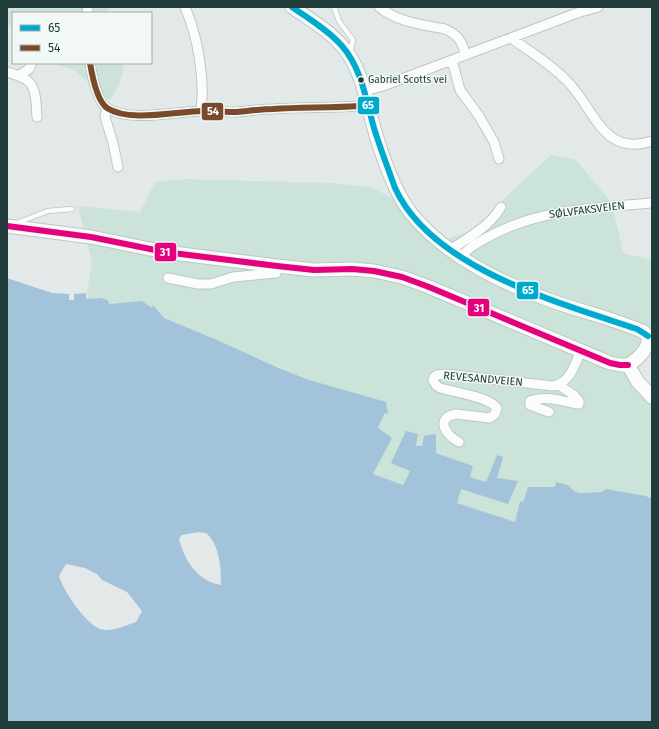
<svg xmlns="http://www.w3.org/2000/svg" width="659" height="729" font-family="'Fira Sans',sans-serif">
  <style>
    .green { fill: #cbe3d9 }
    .water { fill: #a2c3d9; fill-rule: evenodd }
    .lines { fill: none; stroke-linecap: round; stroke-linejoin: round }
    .lane-casing { stroke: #c0c6c5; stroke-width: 6 }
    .street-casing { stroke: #c0c6c5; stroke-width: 11 }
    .secondary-casing { stroke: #bec7c5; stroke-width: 15 }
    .lane { stroke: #fbfcfc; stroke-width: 4.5 }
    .street { stroke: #fbfcfc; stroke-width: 9 }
    .secondary { stroke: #fbfcfc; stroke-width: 13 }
    .bus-1-casing { stroke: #f1f8f6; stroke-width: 9 }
    .bus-2-casing { stroke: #f1f8f6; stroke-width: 9 }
    .bus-3-casing { stroke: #f1f8f6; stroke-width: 9 }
    .bus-1 { stroke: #00a9ce; stroke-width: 6 }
    .bus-2 { stroke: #7a4b2a; stroke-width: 6 }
    .bus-3 { stroke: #e5007d; stroke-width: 6 }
    .bus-dot { fill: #203d3c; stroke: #f1f8f6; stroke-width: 1.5 }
    .labels { text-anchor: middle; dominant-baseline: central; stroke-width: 3; stroke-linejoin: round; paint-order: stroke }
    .bus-label { font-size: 10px; fill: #203d3c; stroke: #f1f8f6; text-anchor: start }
    .street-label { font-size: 11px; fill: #203d3c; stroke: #f1f8f6 }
    .line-badge { stroke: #f1f8f6; stroke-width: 1.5 }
    .badge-label { font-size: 11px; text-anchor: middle; font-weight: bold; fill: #fff }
  </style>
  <rect width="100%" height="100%" fill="#e3e9e8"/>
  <path class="green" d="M7,7H110L107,13H13V33L10,26L7,24Z
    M50,63H121L124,69L119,84L110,101L73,69Z
    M551,155L576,160L611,202L619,233L623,253L652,260V351L638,363L641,382L652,391V499L646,496L607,489L602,492L580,493L574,491L568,485L556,483L555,487H529L523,502L520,501L515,522L456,503L461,489L518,481L497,478V455L486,482L470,477L473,466L436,453L422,446H416L418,434L410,471L403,485L373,474L392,438L378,429L385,413L388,414L164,318L154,306L152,309L142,301L109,304L108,300L101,298L86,299L92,262L78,206L140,212L155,182L186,179L331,183L370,187L407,205L448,239L473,230L511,192Z"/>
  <path class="water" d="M7,278L52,293L69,294V300H74V294L86,293V299L101,298L108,300L109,304L142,301L152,308L153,305L164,318L217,340L279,368L309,380L386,402L388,414L385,413L378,428L392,438L373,474L403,485L410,471L391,463L406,431L418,434L416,446H422L424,436L436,434V453L473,466L470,477L486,482L497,455L503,457L497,478L518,481L508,504L461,489L457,503L515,522L520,501L523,502L528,487H555L556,482L568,485L574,491L580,493L602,492L606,489L646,496L652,499V722H7ZM198,532L206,533C220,545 221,568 221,585C217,584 212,583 208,581C193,573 183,556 179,539L182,535ZM66,564L85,568L97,574L102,580L127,592L142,611L136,622C127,625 116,630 106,630C90,632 62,589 59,576Z"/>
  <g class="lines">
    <g class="lane-casing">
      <path id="lane" d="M334,7L339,21L353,40L350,53
        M17,223L48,211L72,209"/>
    </g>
    <g class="street-casing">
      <path id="street" d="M185,7C195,31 201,60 202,86C203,95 201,103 201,111
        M379,7C397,22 423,25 445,29C460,36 461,41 466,55
        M87,13L88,7
        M511,38C529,51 549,63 565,79C594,105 601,158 652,141
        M452,60L460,90L479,116L494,142L499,159
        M90,63C92,75 97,101 107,108C130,123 177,111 203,111C214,111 226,112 237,112C249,111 261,109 273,109C302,107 330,108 359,106L368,103
        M7,72C13,74 22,76 28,81C37,89 36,106 37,117
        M18,76L29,69L32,63
        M365,91L383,86L577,13L598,7
        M107,108L105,117L113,143L118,167
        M450,250C469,237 489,227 501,207
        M461,257C468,248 477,243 488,237C538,209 596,208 652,203
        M168,278L198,284H211L233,277L276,273L277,266
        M549,412L530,405V401C544,395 563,401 577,404H579V401L575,396L559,385
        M459,442C446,436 434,418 456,414L490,418L495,414L497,408C490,397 454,392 440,388L436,385L433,380L434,377L437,375L446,374L553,386C570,383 575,365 581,350"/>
    </g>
    <g class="secondary-casing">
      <path id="secondary" d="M292,7C312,21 336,34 349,55C362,75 366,98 372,121C380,150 392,188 410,212C445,256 501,283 552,301C583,312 615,319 644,332L648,336C650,348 638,359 628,365
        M7,226L91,237L165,252L277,266L314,270L352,269L374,271L402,277L429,287L610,363L620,365H628
        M628,365L638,382L652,397"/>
    </g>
    <use href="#lane" class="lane"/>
    <use href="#street" class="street"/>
    <use href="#secondary" class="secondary"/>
    <g class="bus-1-casing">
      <path id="bus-1" d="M292,7C309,19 328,30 342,46C362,69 366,100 374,128C380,148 388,168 395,188C432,269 560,303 637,329L648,336"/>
    </g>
    <g class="bus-2-casing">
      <path id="bus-2" d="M90,63C92,75 97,101 107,108C130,123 177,111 203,111C214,111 226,112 237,112C249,111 261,109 273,109C302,107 330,108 359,106L368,103"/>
    </g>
    <g class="bus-3-casing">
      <path id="bus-3" d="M7,226L91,237L165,252L277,266L314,270L352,269L374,271L402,277L429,287L610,363L620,365H628"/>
    </g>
    <use href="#bus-1" class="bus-1"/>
    <use href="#bus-2" class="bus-2"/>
    <use href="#bus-3" class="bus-3"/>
  </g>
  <circle class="bus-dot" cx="361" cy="80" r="3.5"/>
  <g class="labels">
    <g class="bus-label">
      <text x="368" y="80">Gabriel Scotts vei</text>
    </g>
    <g class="street-label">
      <text transform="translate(587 210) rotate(-7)">SØLVFAKSVEIEN</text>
      <text transform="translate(483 379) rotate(5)">REVESANDVEIEN</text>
    </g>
  </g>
  <g class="line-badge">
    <rect x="357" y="96" width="23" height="19" rx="4" fill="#00a9ce"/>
    <rect x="201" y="102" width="23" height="19" rx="4" fill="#7a4b2a"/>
    <rect x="154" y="242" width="23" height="20" rx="4" fill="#e5007d"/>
    <rect x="516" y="281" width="23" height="19" rx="4" fill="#00a9ce"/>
    <rect x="467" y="298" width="23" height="19" rx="4" fill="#e5007d"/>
  </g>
  <g class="badge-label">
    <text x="368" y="109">65</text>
    <text x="213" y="115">54</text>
    <text x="165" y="256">31</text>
    <text x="528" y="294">65</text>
    <text x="479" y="312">31</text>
  </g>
  <rect width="659" height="729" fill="none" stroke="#203d3c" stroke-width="16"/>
  <rect x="12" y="12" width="140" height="52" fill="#f1f8f6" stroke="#9dadac"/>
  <rect x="20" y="25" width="20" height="6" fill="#00a9ce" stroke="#9dadac"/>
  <text x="48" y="32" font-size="12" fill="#203d3c">65</text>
  <rect x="20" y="45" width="20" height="6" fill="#7a4b2a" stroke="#9dadac"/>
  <text x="48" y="52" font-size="12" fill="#203d3c">54</text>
</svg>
